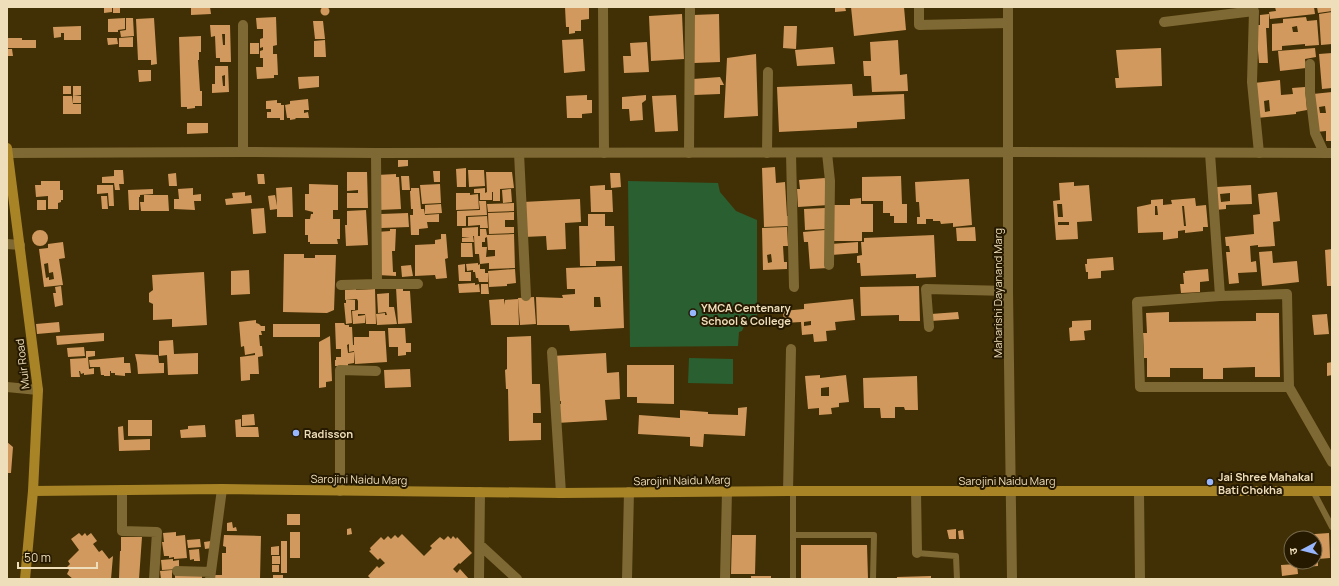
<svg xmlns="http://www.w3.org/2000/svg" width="1339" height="586" font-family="Manrope,'Noto Sans Devanagari',sans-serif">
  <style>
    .green { fill: #2a5f31 }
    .building { fill: #d2995e; fill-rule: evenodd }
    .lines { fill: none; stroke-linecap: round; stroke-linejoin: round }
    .service { stroke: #7e6833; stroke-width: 6 }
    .minor { stroke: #7e6833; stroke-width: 10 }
    .tertiary { stroke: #7e6833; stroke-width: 10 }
    .secondary { stroke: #a88427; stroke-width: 10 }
    .poi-dot { fill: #98b6fd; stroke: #251900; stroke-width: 1.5 }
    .labels { text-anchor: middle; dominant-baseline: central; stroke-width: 4; stroke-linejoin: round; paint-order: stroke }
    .street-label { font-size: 11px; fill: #efdeba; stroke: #251900 }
    .poi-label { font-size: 11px; font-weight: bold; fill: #efdeba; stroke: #251900; text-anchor: start }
  </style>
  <rect width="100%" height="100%" fill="#413005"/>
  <path class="green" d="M628,181L718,183L720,192L736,211L757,220V321H746L742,331L739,332L738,346L630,347Z
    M689,358L733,359V384L688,383Z"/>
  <path class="building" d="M320.5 11a4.5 4.5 0 1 1 9 0a4.5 4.5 0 1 1-9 0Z
    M104,7H112V12L104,13Z
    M113,7H120V13H113Z
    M191,7H210L211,14L191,15Z
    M565,7H589V19L581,20V31H575V33L569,34V27H566Z
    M835,7H845L846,11L835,12Z
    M851,7H904L906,30L854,36Z
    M1275,7H1314L1315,14L1270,19L1269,12L1276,11Z
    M1317,7H1332V11L1318,13Z
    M1332,12V44L1321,45L1319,14Z
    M682,14L684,59L651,61L649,16Z
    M719,14L720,62L694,63L693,15Z
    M1269,14V28H1266L1268,63H1259L1256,25H1260V15Z
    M276,17L277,45L273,46V54H277L278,75H274V78L257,79L256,67H263V58H260V51L263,50V47L260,48V39L263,38V29H257L256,18Z
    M1306,17L1307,21L1317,20L1319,45L1305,46V44L1282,46V50L1272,51V24L1283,23V19ZM1297,26L1298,32H1293L1292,27Z
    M125,18V29L118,30V32H108V19Z
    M126,18H133L134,36L121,37L120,31L126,30Z
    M154,18L157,64L151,65V60H138L136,19Z
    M313,21H323L325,39H315Z
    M210,25H230L231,62H220V58H216L215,36L211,37ZM222,34H225V45H223Z
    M81,26V40H64V33H61V37L54,38L53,27Z
    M784,26H797L796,49L783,48Z
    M201,36V52H199V60H198L200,91H202V106H195V108L187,109V107H181L179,37Z
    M133,37V47H119V38Z
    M7,38H22V40H36V48H7Z
    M107,38H117L118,44L108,45Z
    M583,39L585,71L564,73L562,40Z
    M325,40L326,57H314V41Z
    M898,40L900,75L907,74L908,91L872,92L871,76H864L863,61H871L870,42Z
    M647,42L649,72L624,73L623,56H631L630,43Z
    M250,43H259V54H250Z
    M833,47L835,64L797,66L795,50Z
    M1161,48L1162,86L1116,88L1115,78H1119L1116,50Z
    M1315,48L1316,57L1305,59L1306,68L1280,71L1278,51Z
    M7,49H12L13,56H7Z
    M1332,53V88L1322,89L1319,54Z
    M756,54L758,116L724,118L727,58Z
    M215,66H228L229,92L212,93V84H215ZM225,75V86H223L222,76Z
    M138,70H151V81L139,82Z
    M319,76V87L299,89L298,77Z
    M720,77L724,85H720V94L694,95L693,79Z
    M1280,80L1281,95L1293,94L1292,88L1305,87L1307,110L1296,112V114L1257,118L1254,83ZM1269,100L1270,111L1265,112L1264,101Z
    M852,84L853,96L904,94L905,119L857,122V128L779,132L777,87Z
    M63,86H71V94H63Z
    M73,86H81V95L73,96Z
    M1332,92V141H1326V131L1316,132L1313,94ZM1325,106L1326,113H1320L1319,107Z
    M587,95V100H592V113L582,114V118H567L566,96Z
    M646,95V100L642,103L643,120L630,121L629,109H622V97Z
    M676,95L678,131L655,132L652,96Z
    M63,96H72L73,104H81V114H63Z
    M73,96H81V103H73Z
    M308,99L309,110H304V113L308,112L309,118H295L296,119L290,120V118H287L285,105L290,104V101Z
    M277,100V103H281V105H284V120H280V118H267V112H271V109H266V101Z
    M187,123H208V133L187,134Z
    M398,160H408V166L398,167Z
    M775,167L776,183L785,182L787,216H788L789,226L764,227L762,168Z
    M466,168V187H457L456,169Z
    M114,170H123L124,184H119L120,190H115L114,183H102V177L114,176Z
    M468,170H484L485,186L469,187Z
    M433,171H440V182H434Z
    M347,172H367L368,208H347V193H358V190L347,191Z
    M486,172H512L514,188L500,189V201H493V192H492V200H480V193H474V189L485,188V193L487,192Z
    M176,173L177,186H169L168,174Z
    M610,173H620L621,187L611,188Z
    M257,174H264L265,184H258Z
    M396,174V177H399L401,209L379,210L377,175Z
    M401,176H409L410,190H402Z
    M901,176L902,204H907V223H894V216H890V213H883V201H862V177Z
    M825,178L829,205L798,207L797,189H800L799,180Z
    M969,179L972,225L953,227V223L941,224L940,221H933V219H926V224H917V217H920L919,202H916L915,182Z
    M41,181H60V190H63V200H61V202L58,203V209H48V196L36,197L35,185H41Z
    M1074,182V186L1089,185L1092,221L1077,222L1078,239L1056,240L1053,201L1060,200L1059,183ZM1057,204H1062L1063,217H1058ZM1058,222H1069V225H1058Z
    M309,184L338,185V210H333V219H340V239H337L338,244H310V242H308V235H305V219H310L311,214H313V212L305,210V194H309Z
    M440,184L441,203L422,204L420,185Z
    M97,185H113L114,206H109L108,193L97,194Z
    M605,185V190H612L613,212H591L590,186Z
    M1251,185L1252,204L1226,205V209L1215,210L1217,187ZM1230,193V201L1221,202L1220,194Z
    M292,187L293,217H277V209L270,210L268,196L275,195L277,206L276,188Z
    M193,188V195L201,194V201H194L195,210L174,209V199H179L178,189Z
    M411,188H419L421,209H424L425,215L439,214V222H427L428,228L419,229V235H411L410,215H413V209H411L410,191H411Z
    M153,189V194L140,195V197H139V210H129L128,190Z
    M511,189L512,202L503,203L502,190Z
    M245,192V196L251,195L252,203L226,205L225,199L233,198L232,193Z
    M1277,192L1280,221L1273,222L1275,246L1258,247V245L1250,246L1251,262L1256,261L1257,272L1238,273L1239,283L1229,284L1226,252H1230L1229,246H1226L1225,237L1254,234L1253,215L1260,214L1258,194Z
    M456,193H470V195L478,194L479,209L456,210Z
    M144,195H168L169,211H141L140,202H144Z
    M101,196H107L108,209H102Z
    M861,198V204H873V232H862V241H831L830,205H850V199Z
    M1195,198L1196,206L1206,205L1208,227H1203V231L1185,233V230L1178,231V238L1163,240V232L1138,233L1137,207L1151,204V200L1163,199V205L1172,204L1171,200ZM1155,206H1157L1158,215H1155ZM1182,206H1184L1186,226H1184Z
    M580,199L581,222L565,223L566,249L547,250L546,236L524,237L523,202Z
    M37,200H46V210H37Z
    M479,201H486L487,215L466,216V226H457V211L480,210Z
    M514,203V211L488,212L487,204Z
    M441,204L442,213L425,214V205Z
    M264,208L266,233L253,234L251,209Z
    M825,208V229L805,230L804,209Z
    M366,210L368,245L346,246L345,225H347V211Z
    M514,212V220H505V227H514V233L489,234L488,213Z
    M408,213L409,227L381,228V214Z
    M588,214H605V226H614L615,261H596V266H580L579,226H588Z
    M487,216L488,228H480V225L468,226V217Z
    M478,227V236H480V229H486L487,235L514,234L515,268L489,269V263L480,264L479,254H475L474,236H473L474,242H462V238L470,237H462V228ZM487,237L488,250H495V256L486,257L487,247H482V242H485V238Z
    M787,227L788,246H783L784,262H787V269L763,270L762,228ZM771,254L772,262L768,263L767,255Z
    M975,227L976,241H957L956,228Z
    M390,229H396L395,251H392L393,272H396V276L378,275L377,232L390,231Z
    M825,230L828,268L810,269L808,242H804L803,232Z
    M32 238a8 8 0 1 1 16 0a8 8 0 1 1-16 0Z
    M441,234H446L448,258L445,259L447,278L436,279L435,275L415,276V245L435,244V240L441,239Z
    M934,235L936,277L916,278V274L861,276L860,263H857V256L862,255L861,242H864V238Z
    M63,242L65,258L59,259L63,285L44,287L39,249L48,248V244ZM48,263L49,273L53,272L54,279L49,280V277L46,278L44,264Z
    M858,242V253L831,255V244Z
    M461,243H472L473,257H461Z
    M1332,249V286H1327L1325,250Z
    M1272,251L1273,263L1297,261L1299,282L1262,286L1259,252Z
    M284,254H304V258H315V255H336L334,310L327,313L283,312Z
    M1113,257L1114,270L1101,271V278L1088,279V272H1086L1085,264H1087V259Z
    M478,263V265L480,264V269H485V273H488V282H479L478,278H476L475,272H473V270L467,271L466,264Z
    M465,264V272H471V281H459L458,265Z
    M411,265L413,276L402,277L401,266Z
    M622,266L624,328L570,331L569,325H537L536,297L563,298L562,295L575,294V289H567L566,268ZM594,297H600L601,307H594Z
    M515,269L516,283L507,284V286L489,287L488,271Z
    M1208,269L1209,281L1200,282V292L1181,293L1180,284H1184L1183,273H1185V271Z
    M249,270L250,294L231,295V271Z
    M204,272L207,325L172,327V319L153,320V304L149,302V293L153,290L152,275Z
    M475,283V285L479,284L480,292L459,293L458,284Z
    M481,284H488L489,294H481Z
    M61,286L63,305L55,307L53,293H56L55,287Z
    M403,286V291H410L412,323L398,324L396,287Z
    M919,286L920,321H899V315L861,316L860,287Z
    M356,289V290L375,289L376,324H366L365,314H358V316L365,315V323L353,324L352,311L358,310V301L357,299L345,300V290Z
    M389,293V307H394L397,324L377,325L376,314L385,313V315H387L386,312L378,313L377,294Z
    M534,297L536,324L520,325L518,298Z
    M504,299V305L505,300L518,299L519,325H491L489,300Z
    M853,299L855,320L835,322L836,330L826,331L827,341L814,342L813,334L802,335L801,322L784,323L783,311L804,309V304ZM811,321V325L804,326V322Z
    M346,300H355V310H351L352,323L346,324L344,303H346Z
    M958,312L959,319L931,321V314Z
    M1169,312V322L1256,321V313H1279L1280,377H1255V367L1223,368V379H1203V368H1170V377H1147V358H1144L1143,333H1147L1146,313Z
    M1327,314L1329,334L1314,335L1312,315Z
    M256,320V323L259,324L261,326H265V331H261L262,335H259L260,346H262L263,356L258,357L259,374H250V380L241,381L240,357L255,355V353L245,355L244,346L241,347L239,322Z
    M1091,320V330L1084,331L1085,340L1070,341L1069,328L1072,327V321Z
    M59,322L60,332L37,334L36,324Z
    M335,323H344L345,325H349V327H352L353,345H354V337H369V331H385L387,362L355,364L354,351L349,352V344L347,345L348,353L354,352V363L348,364V366H335V360H336V357H341V349H336Z
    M273,324H320V337H273Z
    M388,328H405L406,343H411V352H406V355L398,356V347H389Z
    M104,333V341L57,345L56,336Z
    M330,336L332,381L326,382V387L319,388V342Z
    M531,336L532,384H540L541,413H533V423H541V440L509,441L508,389H506L505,370L507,369V337Z
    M173,340L174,354L198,353V374L168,375L167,355L159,356V341Z
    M84,347L85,356L68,357L67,348Z
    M86,351H95V356L88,357L89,369L94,368V374L84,375V373L81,374L80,371H79L80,377H71L70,359L86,358Z
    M606,353L607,373L619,372L620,399L605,400L607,420L557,423L559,404H561V401L554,402L551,356Z
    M135,354L158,355L159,363H164V373L138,374L137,363Z
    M124,357V363H130L131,373H125V376L115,375V373H111V371H110V376H104V375H101L100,367H90L89,360Z
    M1332,362V375L1327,376V363Z
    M627,365H674V404L637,403V397H627Z
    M410,369L411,387L385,388L384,370Z
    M820,375V378L846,375L849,402L839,403V407L831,408L832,414L819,415V408L808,409L805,376ZM829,387V396H821V388Z
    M917,376L918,410H905L904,407H895V418H881L880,408H864L863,378Z
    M747,407L745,436L704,434L703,447L690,446V437L638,434L639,415L680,418V410L708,412V414L738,415V408Z
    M254,414L255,425L242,426V415Z
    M241,419V427H258L259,437H236L235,420Z
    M128,420H152V436H128Z
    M205,425L206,437L181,438L180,430L188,429V426Z
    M123,426L124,440L150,439V450L119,451L118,427Z
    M7,442L13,447L11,473H7Z
    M287,514H300V525H287Z
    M232,522L233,528L236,527L237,531H227V523Z
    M351,528L352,534L347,535V529Z
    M956,529V539H949L947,530Z
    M963,530L964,539H959L958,531Z
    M176,532V536L185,535L187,558L174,559V557L169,558V556H164L162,542H164L163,533Z
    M290,532H300V558H290Z
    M79,533L82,536L85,533L87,536L91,533L97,541L93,544L99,552L102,550L109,559L113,556L111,579H73L67,574L69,570L67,567L70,564L68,561L79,550L71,539Z
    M1329,533L1330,558L1318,559V566L1303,567V562H1315V538H1301V535Z
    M402,534L424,556L432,548L430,546L440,537L444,540L448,536L451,539L453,536L456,539L457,537L472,553L460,564L459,563L453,569L457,573L460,569L469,579H371L368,576L377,566L379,568L385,563L380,558L378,560L369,551L371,550L370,548L381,537L384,540L388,536L391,539L395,535L398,538Z
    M224,535L261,536L260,579H211V575H222V553H226V547L223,546Z
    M732,535H756L755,574H731Z
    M121,537H142L139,579H119L120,551H121Z
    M200,539L201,547L188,548L187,540Z
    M211,541L212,548L205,549L204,542Z
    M281,541H287V573H281Z
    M801,545H867L868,579H801Z
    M279,546V555H271V547Z
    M199,549L200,561H194V559L190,560L189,550Z
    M272,556H280V564H272Z
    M173,559V561L179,560V569L162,570L161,560Z
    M1297,564L1298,574L1282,576L1281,565Z
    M272,565H279V572H272Z
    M172,570V579H161L160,571Z
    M175,573H202V579H175Z
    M273,575H283V579H273Z
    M751,576H771V579H751Z
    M931,576V579H897V577Z"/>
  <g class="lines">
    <path class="service" d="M1313,491L1332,527
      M793,535H874L873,579
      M917,553L956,556L957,579
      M793,579V491"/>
    <path class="minor" d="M603,7L604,153
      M919,7V25L1008,23
      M1164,22L1254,11L1252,82L1259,153
      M1310,64V92L1315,133L1324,153
      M243,152V25
      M376,153L377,284H418
      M519,153L526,296
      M689,153L690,9
      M767,153L768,72
      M791,153L794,287
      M827,153L830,181L829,265
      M1210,153L1220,296
      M7,244L20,245
      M341,285L377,284
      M929,327L926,289L1008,291
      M552,352L561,493
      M1289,387H1140L1137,302L1220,296L1287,294L1289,387L1332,462
      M122,490V531L157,532L154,579
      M340,491V370L376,371
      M788,491L791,349
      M916,491L917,553
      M1139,492L1140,579
      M480,545L517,579
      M177,571L211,572
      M210,579L222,489
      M479,579L480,492
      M627,579L629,492
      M725,579L727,491"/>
    <path class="tertiary" d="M1008,7V291L1012,579
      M8,153L243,152L376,153L1008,152L1332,153
      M7,387L38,390"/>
    <path class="secondary" d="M7,148L38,390L33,491L25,579
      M33,491L222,489L561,493L788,491H1332"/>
  </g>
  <g class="poi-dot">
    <circle cx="693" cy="313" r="4"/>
    <circle cx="296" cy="433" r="4"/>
    <circle cx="1210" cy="482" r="4"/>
  </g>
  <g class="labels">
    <g class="street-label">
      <text transform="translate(997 293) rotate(-90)">Maharishi Dayanand Marg</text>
      <text transform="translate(22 364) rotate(-97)">Muir Road</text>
      <text transform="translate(359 479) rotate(1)">Sarojini Naidu Marg</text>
      <text transform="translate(682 480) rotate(-1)">Sarojini Naidu Marg</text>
      <text x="1007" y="480">Sarojini Naidu Marg</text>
    </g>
    <g class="poi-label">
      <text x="701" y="307">YMCA Centenary<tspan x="701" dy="13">School &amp; College</tspan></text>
      <text x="304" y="433">Radisson</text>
      <text x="1218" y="476">Jai Shree Mahakal<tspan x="1218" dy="13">Bati Chokha</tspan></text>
    </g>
  </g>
  <rect width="1339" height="586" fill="none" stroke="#efdeba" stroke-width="16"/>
  <g transform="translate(1303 550) rotate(263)"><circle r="19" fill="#251900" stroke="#76684a"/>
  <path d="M0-3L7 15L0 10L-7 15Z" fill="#98b6fd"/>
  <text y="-6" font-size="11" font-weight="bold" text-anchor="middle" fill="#efdeba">उ</text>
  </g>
  <path d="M18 562v6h79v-6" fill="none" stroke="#efdeba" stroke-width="2"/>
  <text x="24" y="562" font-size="12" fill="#efdeba" stroke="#251900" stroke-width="3" paint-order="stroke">50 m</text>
</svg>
